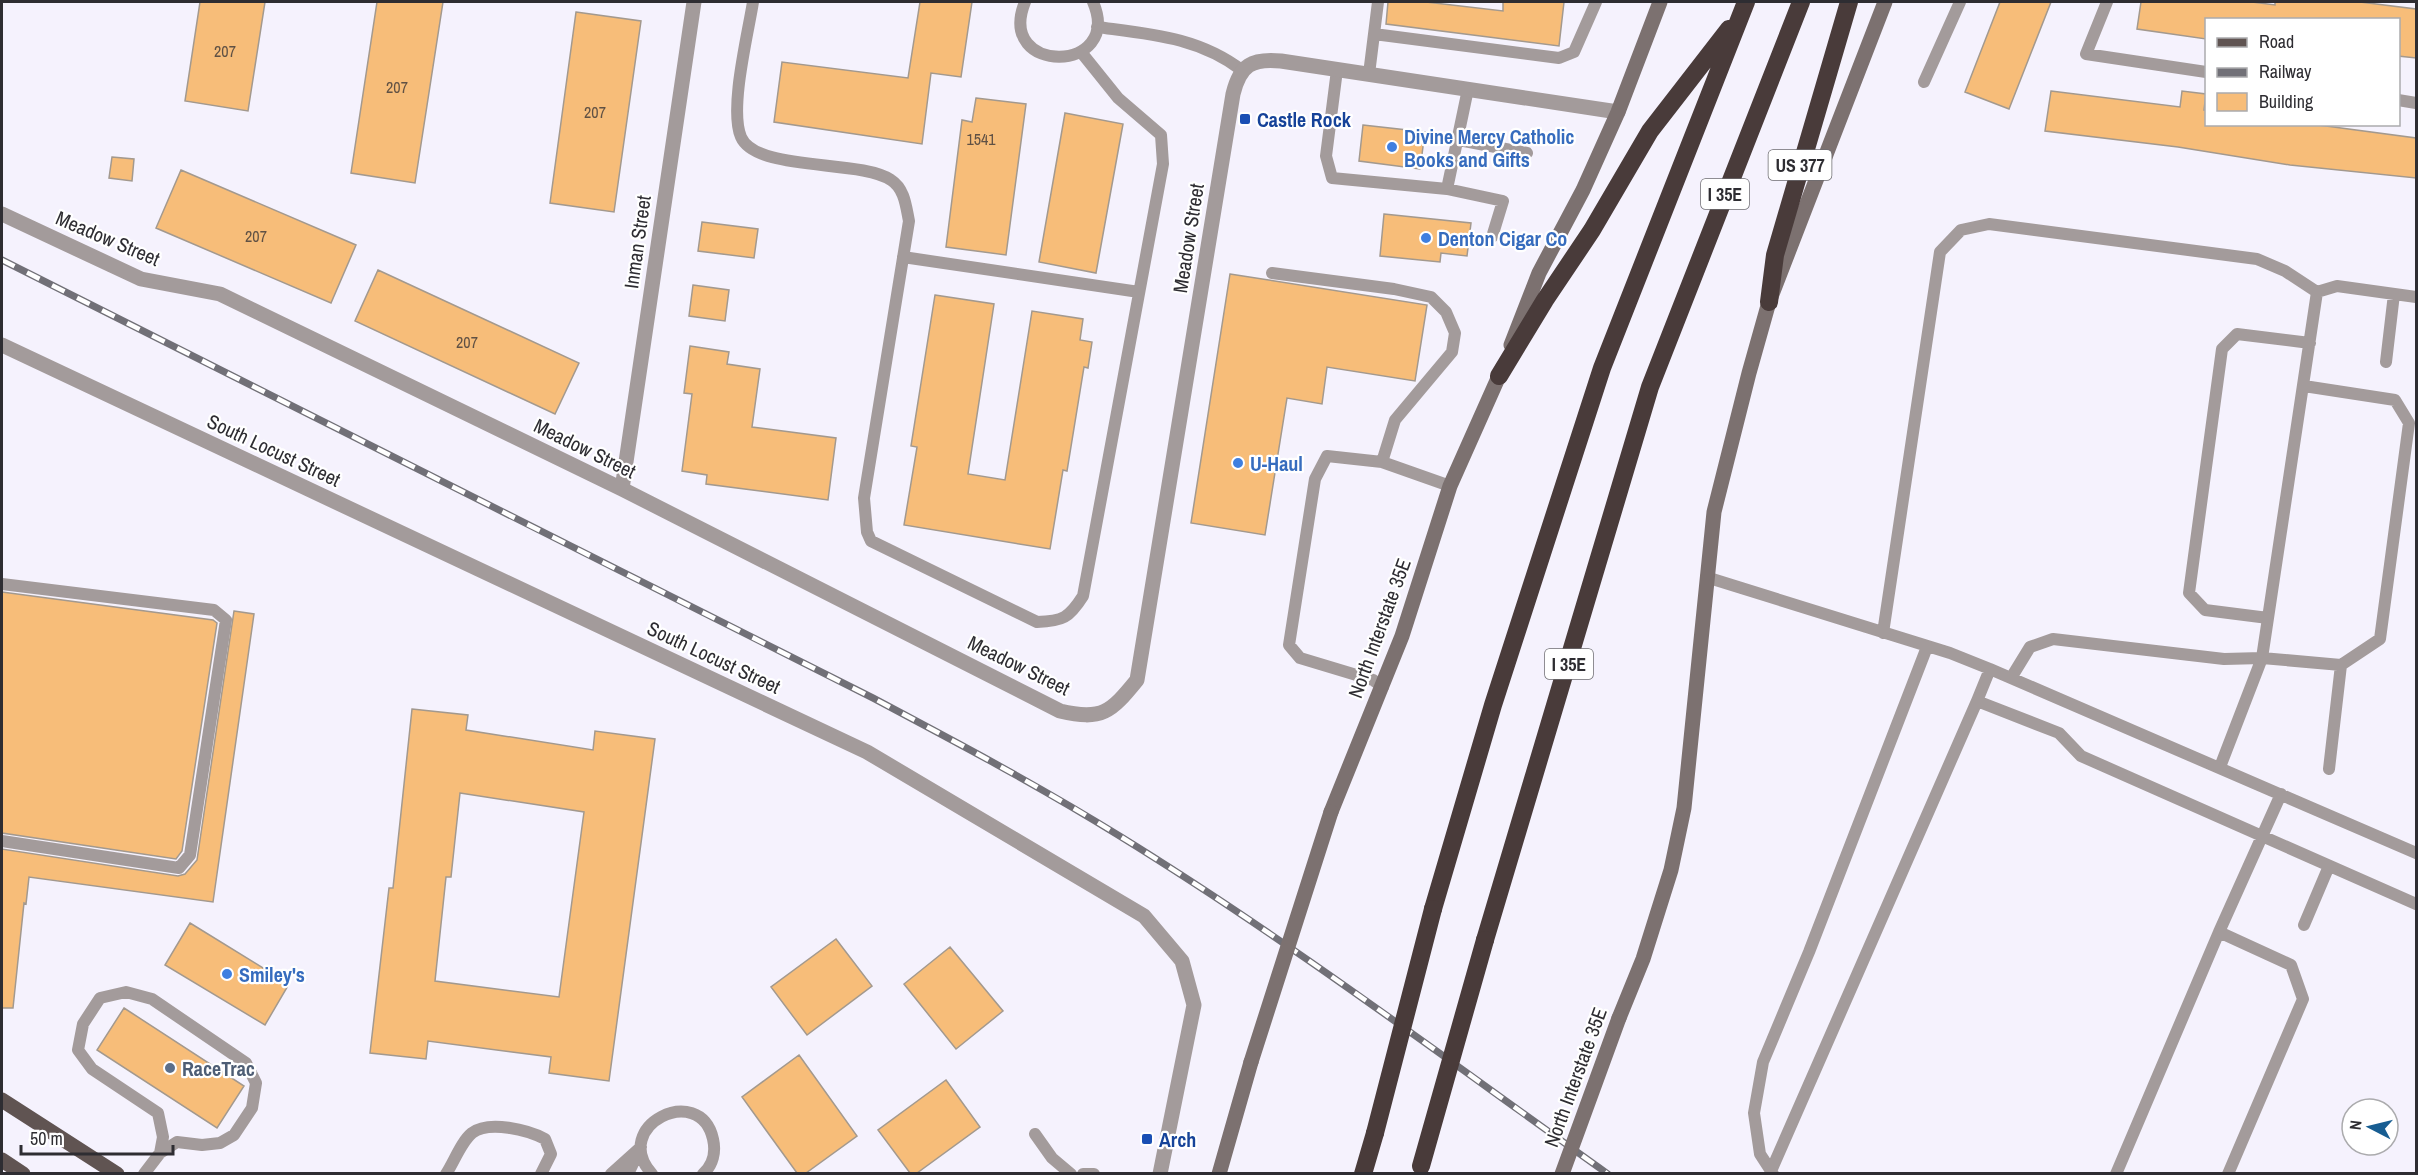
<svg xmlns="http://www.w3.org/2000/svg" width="2418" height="1175" font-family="'Archivo Narrow',sans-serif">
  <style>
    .building { fill: #f7bd79; stroke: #a3998e; stroke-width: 1.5; fill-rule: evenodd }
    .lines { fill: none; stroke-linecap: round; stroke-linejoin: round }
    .service { stroke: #a39b9b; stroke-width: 12 }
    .minor { stroke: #a39b9b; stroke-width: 15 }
    .secondary { stroke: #7c7170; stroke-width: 15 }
    .primary { stroke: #605452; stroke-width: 15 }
    .motorway { stroke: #493b3a; stroke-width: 18 }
    .rail-casing { stroke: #717077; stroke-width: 7 }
    .rail { stroke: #fff; stroke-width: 4.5; stroke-dasharray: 14; stroke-linecap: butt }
    .secondary-bridge { stroke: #7c7170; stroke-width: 15 }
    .motorway-bridge { stroke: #493b3a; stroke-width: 18 }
    .transit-dot { fill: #1a4fb4; stroke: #fff; stroke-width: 2 }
    .shop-dot { fill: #3f7fe0; stroke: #fff; stroke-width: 2 }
    .service-dot { fill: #5c6f8a; stroke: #fff; stroke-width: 2 }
    .labels { text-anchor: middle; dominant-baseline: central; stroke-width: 4.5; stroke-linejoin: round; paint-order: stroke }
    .number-label { font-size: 16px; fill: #605144 }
    .shield { fill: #fff; stroke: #6d6c70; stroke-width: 1.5 }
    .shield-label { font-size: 18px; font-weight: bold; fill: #2e2d32 }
    .transit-label { font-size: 20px; font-weight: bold; fill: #164399; stroke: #fff; text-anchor: start }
    .shop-label { font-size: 20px; font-weight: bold; fill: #366cbe; stroke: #fff; text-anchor: start }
    .street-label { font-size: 20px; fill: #2e2d32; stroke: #fff }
    .service-label { font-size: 20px; font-weight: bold; fill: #4e5e75; stroke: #fff; text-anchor: start }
  </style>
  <rect width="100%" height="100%" fill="#f5f2fd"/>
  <path class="building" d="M200,2H265L248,111L185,101Z
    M377,2H443L415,183L351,173Z
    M920,2H972L961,77L931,73L922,144L774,122L782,62L908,78Z
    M1388,2H1426L1503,11V2H1564L1559,46L1386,24Z
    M2000,2H2051L2009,109L1965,92Z
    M2141,2H2252L2275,5V2H2360L2416,9V58L2398,56V20H2206V39L2137,29Z
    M576,12L641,21L614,212L550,203Z
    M2051,91L2180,107L2182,91L2206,94L2204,110H2206V124H2311L2416,138V178L2290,165L2178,147L2045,131Z
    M976,98L1026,104L1006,255L946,247L962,120L972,122Z
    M1065,113L1123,124L1096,273L1039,262Z
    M1363,125L1425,132L1420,169L1359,161Z
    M112,157L134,159L132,181L109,178Z
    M181,170L356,245L331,303L156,228Z
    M1384,214L1471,223L1467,256L1441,253L1440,262L1380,256Z
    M702,222L758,229L754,258L698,251Z
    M378,270L579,363L555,414L355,321Z
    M1230,274L1427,305L1415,381L1327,367L1322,404L1287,398L1265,535L1191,523Z
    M693,285L729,290L725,321L689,316Z
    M935,295L994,304L968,474L1005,480L1032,311L1083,319L1080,340L1092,342L1088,368L1084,367L1067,471L1063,470L1050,549L904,525L917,447L911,446Z
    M690,346L729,352L727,364L760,369L752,427L836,438L828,500L706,484L707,475L682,471L692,394L684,393Z
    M2,592L213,620L217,623L182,851L176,859L2,833Z
    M234,611L254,614L213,902L29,877L26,904L24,903L13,1008H2V849L178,876L185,874L197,860Z
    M412,709L468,715L466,730L593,750L595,731L655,739L609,1081L549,1073L551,1057L428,1041L426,1059L370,1053L389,888H393ZM460,793L584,812L559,997L435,981L446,877H451Z
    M190,923L289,984L265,1025L165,965Z
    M836,939L872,986L807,1035L771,987Z
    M950,947L1003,1011L956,1049L904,984Z
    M124,1008L244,1086L217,1128L97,1050Z
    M799,1055L857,1136L806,1173H797L742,1097Z
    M946,1080L980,1127L917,1173H910L878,1130Z"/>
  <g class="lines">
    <path class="service" d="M753,2C748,34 729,109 741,137C756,172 860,159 891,180C905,189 906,207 909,221L864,498L867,532L871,541L1037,622C1063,621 1069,618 1083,596L1163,164L1161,135L1118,98L1081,52
      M1025,2C995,76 1124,74 1093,2
      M2107,2L2086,54L2206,72
      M1097,27C1150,34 1199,37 1243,71
      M1374,34L1559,58L1574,52L1596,2
      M1337,70L1326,156L1332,178L1447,189L1468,89
      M1369,74L1378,2
      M1924,82L1960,2
      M2398,100L2416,103
      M1459,140L1527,153
      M1447,189L1503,201L1492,237
      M903,257L1139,292
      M1272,273L1394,289L1431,297L1446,312L1455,333L1452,352L1395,420L1382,462
      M2386,362L2394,294
      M2304,386L2395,400L2409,423L2380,639L2341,665
      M1706,577L1950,653L1990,669L2416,853
      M2,584L214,610L226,620L190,855L179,868L2,841
      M2268,618L2205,610L2189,593L2222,349L2237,334L2310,343
      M1883,633L1940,252L1961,230L1989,224L2257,259L2285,271L2317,292
      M1990,669L1977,701L2059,733L2081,756L2416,904
      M2011,678L2030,647L2053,639L2224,659L2262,658L2341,665L2329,769
      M1383,687L1373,680L1300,658L1289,645L1315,479L1327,456L1382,462L1450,486
      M2220,767L2262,658L2317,292L2337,286L2416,297
      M2304,925L2329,866
      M1035,1134L1052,1158L1071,1174
      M1771,1171L1977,701
      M144,1174L160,1153L177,1142L202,1145L220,1143L234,1135L252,1108L256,1083L246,1063L152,999L126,992L100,998L83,1024L78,1050L92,1069L158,1113L163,1137L160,1153
      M446,1174C454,1162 461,1142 472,1133C489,1120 528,1130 545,1139L551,1154L541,1174
      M611,1174L641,1147
      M628,1174L638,1153
      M652,1174C609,1126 700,1081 713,1139C716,1152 713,1165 703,1174
      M1083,1174H1094
      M1773,1174L1760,1154L1754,1113L1763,1062L1809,952L1927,647
      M2116,1174L2219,932
      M2228,1174L2303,999L2291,965L2219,932L2281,794"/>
    <path class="minor" d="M2,214L141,279L220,294L622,489L1060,711C1102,721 1111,712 1137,680L1233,94C1240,65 1252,58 1281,61L1618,112
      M2,345L867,752L1144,916L1182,961L1194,1005L1160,1174
      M622,489L694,2"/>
    <path class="secondary" d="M1511,345L1539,273L1583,190L1618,112L1660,2
      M1331,812L1402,636L1450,486L1503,367
      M1619,1018L1643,959L1671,870L1684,808L1714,512L1749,373L1769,302L1885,2
      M1219,1174L1251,1062"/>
    <path class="primary" d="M2,1100L117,1174
      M2,1160L23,1174"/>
    <path class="motorway" d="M1769,302L1775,255L1849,2
      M1499,376L1545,300L1592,230L1650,131L1729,29
      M1433,909L1493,705L1602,368L1746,2
      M1485,940L1650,387L1801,2
      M1363,1174L1375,1133"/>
    <g class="rail-casing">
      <path id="rail" d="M2,260L873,698C956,742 1039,786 1118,835C1287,939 1446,1059 1608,1174"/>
    </g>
    <use href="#rail" class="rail"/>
    <path class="secondary-bridge" d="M1251,1062L1331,812
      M1562,1174L1619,1018"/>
    <path class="motorway-bridge" d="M1375,1133L1433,909
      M1421,1166L1485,940"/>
  </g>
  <g class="transit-dot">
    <rect x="1239" y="113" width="12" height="12" rx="3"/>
    <rect x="1141" y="1133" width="12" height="12" rx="3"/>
  </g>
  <g class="shop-dot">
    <circle cx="1392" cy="147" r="6"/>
    <circle cx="1426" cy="238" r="6"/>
    <circle cx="1238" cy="463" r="6"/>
    <circle cx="227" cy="974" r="6"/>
  </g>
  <circle class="service-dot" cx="170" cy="1068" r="6"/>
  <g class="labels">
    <g class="number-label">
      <text x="225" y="51">207</text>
      <text x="397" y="87">207</text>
      <text x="595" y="112">207</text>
      <text x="981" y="139">1541</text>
      <text x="256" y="236">207</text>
      <text x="467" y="342">207</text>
    </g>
    <g class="shield">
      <rect x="1768.5" y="150" width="63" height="30" rx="4.5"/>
      <rect x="1701" y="179" width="48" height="30" rx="4.5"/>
      <rect x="1545" y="649" width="48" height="30" rx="4.5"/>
    </g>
    <g class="shield-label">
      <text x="1800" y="165">US 377</text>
      <text x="1725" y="194">I 35E</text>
      <text x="1569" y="664">I 35E</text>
    </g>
    <g class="transit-label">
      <text x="1257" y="119">Castle Rock</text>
      <text x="1159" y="1139">Arch</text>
    </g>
    <g class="shop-label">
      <text x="1404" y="136">Divine Mercy Catholic<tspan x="1404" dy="23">Books and Gifts</tspan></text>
      <text x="1438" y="238">Denton Cigar Co</text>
      <text x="1250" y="463">U-Haul</text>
      <text x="239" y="974">Smiley's</text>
    </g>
    <g class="street-label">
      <text transform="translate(108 238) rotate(23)">Meadow Street</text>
      <text transform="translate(1188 238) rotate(-81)">Meadow Street</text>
      <text transform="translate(637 242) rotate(-82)">Inman Street</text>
      <text transform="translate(585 448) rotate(26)">Meadow Street</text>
      <text transform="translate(274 450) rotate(25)">South Locust Street</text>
      <text transform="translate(1379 628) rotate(-70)">North Interstate 35E</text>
      <text transform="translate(714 657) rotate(25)">South Locust Street</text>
      <text transform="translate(1019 665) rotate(26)">Meadow Street</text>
      <text transform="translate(1575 1077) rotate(-70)">North Interstate 35E</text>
    </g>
    <g class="service-label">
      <text x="182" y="1068">RaceTrac</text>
    </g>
  </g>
  <rect width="2418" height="1175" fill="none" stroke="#2e2d32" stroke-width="6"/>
  <rect x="2205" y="18" width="195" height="108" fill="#ffffff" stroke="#ababad" stroke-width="1.5"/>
  <rect x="2217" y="38" width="30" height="9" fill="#605452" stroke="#ababad" stroke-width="1.5"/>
  <text x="2259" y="48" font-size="18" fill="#2e2d32">Road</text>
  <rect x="2217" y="68" width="30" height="9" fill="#717077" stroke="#ababad" stroke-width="1.5"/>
  <text x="2259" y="78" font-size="18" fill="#2e2d32">Railway</text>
  <rect x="2217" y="93" width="30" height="18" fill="#f7bd79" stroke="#ababad" stroke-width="1.5"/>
  <text x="2259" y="108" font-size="18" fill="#2e2d32">Building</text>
  <g transform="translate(2370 1127) rotate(277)"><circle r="28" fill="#ffffff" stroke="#ababad" stroke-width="1.5"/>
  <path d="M0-4.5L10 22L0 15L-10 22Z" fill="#175d92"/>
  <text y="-9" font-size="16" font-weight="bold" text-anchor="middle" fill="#2e2d32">N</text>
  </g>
  <path d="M21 1145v9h152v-9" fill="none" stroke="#2e2d32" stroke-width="3"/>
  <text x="30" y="1145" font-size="18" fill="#2e2d32" stroke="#ffffff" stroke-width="4.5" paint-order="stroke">50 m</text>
</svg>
